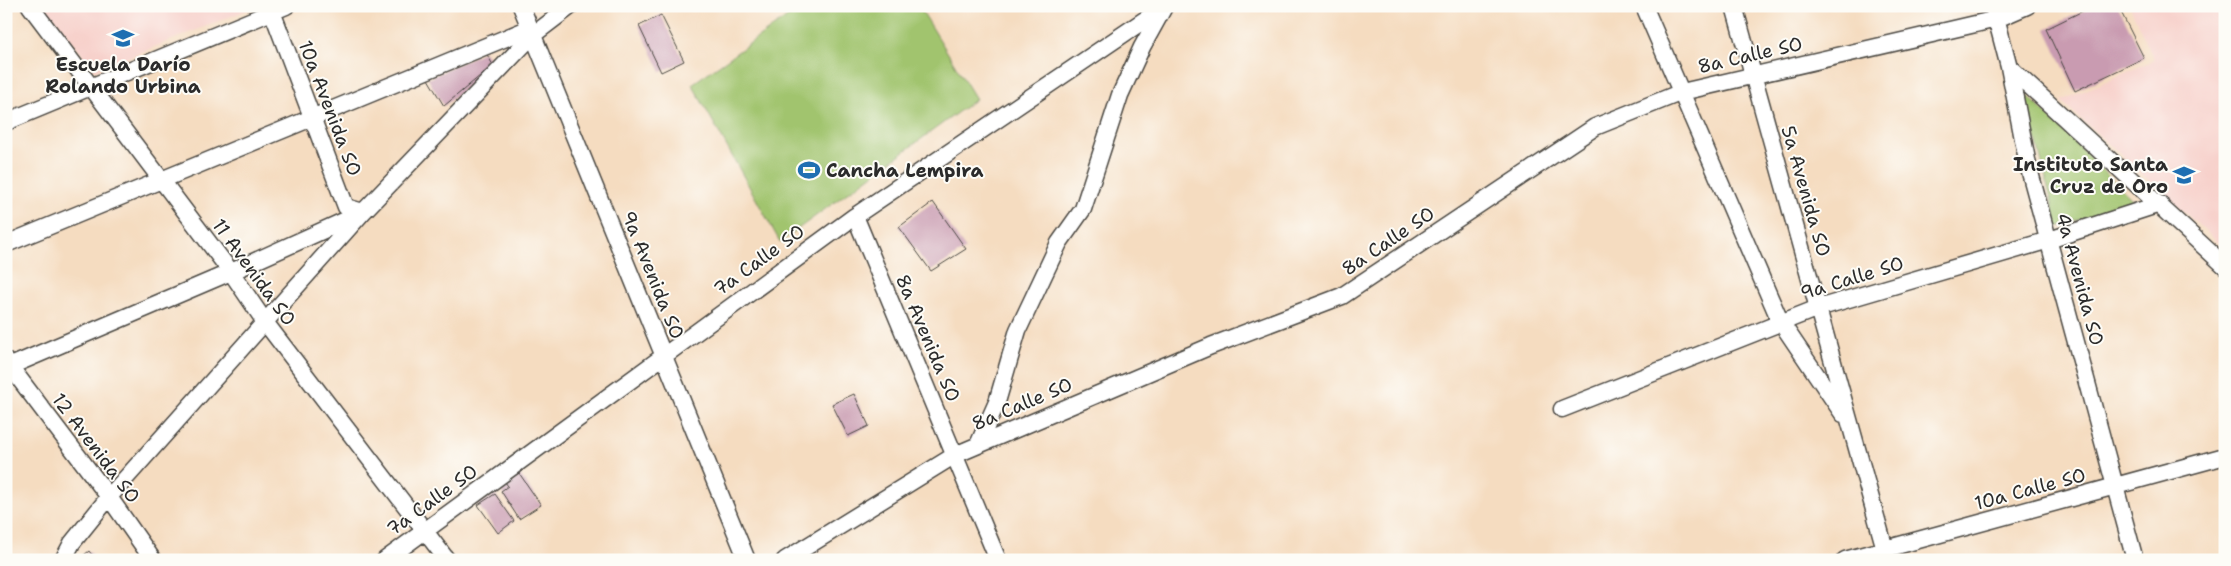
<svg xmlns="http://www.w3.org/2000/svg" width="2231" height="566" font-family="'Shantell Sans',sans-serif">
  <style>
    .built { fill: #f7d0ca }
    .green { fill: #a1c46e; stroke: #66784c }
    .building { fill: #c99bb1 }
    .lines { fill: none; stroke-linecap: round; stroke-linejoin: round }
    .minor-casing { stroke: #494641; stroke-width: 19 }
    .minor { stroke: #fff; stroke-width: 16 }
    .labels { text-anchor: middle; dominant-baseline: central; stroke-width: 4; stroke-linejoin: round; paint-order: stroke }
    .street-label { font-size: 19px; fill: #2b2b2b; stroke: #fdfcf7 }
    .poi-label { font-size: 19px; font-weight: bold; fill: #2b2b2b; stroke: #fdfcf7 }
  </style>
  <rect width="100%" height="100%" fill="#fdfcf7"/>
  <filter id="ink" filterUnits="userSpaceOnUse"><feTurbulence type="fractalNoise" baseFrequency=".02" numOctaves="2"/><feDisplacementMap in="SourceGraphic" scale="10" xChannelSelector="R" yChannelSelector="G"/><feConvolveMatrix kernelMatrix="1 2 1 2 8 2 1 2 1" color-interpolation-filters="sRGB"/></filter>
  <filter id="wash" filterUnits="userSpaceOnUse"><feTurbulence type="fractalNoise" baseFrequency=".0096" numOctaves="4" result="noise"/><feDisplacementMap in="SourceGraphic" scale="20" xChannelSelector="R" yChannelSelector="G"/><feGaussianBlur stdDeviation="1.12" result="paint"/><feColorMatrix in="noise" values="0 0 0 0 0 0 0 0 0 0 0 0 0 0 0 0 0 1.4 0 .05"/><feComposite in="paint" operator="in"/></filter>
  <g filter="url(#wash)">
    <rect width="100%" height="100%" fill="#f5dcc0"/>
    <path class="built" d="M45,6H257L94,71Z
      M2130,6H2225V249L2061,101L2154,60Z"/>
    <path class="green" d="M803,6H919L976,99L780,242L692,84Z
      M2024,92L2134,201L2058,227Z"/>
    <g id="blocks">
      <path class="building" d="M2093,6H2118L2144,58L2075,91L2046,29Z
        M661,15L684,61L661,72L639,26Z
        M485,51L493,65L444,106L428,79Z
        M933,202L966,249L931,271L899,227Z
        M854,394L869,426L848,436L832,404Z
        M519,473L541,505L519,519L501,491L508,486L505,482Z
        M495,494L514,521L498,533L478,505Z
        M89,551L96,560H78Z"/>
    </g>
  </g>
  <g filter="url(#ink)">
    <use href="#blocks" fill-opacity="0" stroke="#494641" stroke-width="1"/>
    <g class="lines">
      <g class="minor-casing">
        <path id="minor" d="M30,6L231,272L265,322L447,560
          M270,6L346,207L363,212
          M521,6L747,560
          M1644,6L1780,321L1843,414
          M1734,6L1888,560
          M1993,6L2009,67L2028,165L2135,560
          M2009,67L2225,266
          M6,122L286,6
          M855,216L998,560
          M6,244L530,28
          M6,361L109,497L153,560
          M6,368L231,272L357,215
          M1562,409L1818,308L2049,240L2160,204
          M978,445L997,402L1018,330L1059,243L1083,209L1120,95L1142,47L1163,9
          M63,560L72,543L109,497L363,212L533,35L571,6
          M385,560L855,216L1165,6
          M785,560L955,455L1211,346L1342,296L1595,127L1682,92L1997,19L2027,6
          M1845,560L2225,456"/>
      </g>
      <use href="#minor" class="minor"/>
    </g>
  </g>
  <defs>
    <g id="school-bare" transform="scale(1.725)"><path d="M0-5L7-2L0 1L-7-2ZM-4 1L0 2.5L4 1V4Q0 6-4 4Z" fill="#1f6fb2" stroke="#fdfcf7" stroke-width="2.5" paint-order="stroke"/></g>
    <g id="stadium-bare" transform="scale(1.725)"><path d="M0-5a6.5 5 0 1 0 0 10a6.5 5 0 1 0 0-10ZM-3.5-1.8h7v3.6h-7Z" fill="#1f6fb2" stroke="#fdfcf7" stroke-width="2.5" paint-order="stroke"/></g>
  </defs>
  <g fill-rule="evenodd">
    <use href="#school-bare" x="123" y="38"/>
    <use href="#stadium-bare" x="809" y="170"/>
    <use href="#school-bare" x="2184" y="175"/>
  </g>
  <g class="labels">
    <g class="street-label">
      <text transform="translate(1750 55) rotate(-13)">8a Calle SO</text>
      <text transform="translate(330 108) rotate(69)">10a Avenida SO</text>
      <text transform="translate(1806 191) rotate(74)">5a Avenida SO</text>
      <text transform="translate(1388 241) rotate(-34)">8a Calle SO</text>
      <text transform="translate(759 260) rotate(-36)">7a Calle SO</text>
      <text transform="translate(254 272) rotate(54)">11 Avenida SO</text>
      <text transform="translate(653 275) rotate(68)">9a Avenida SO</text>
      <text transform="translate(1852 278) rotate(-17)">9a Calle SO</text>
      <text transform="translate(2080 279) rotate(75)">4a Avenida SO</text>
      <text transform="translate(928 338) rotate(67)">8a Avenida SO</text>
      <text transform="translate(1022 404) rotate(-23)">8a Calle SO</text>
      <text transform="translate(96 448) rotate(53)">12 Avenida SO</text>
      <text transform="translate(2030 489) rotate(-15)">10a Calle SO</text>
      <text transform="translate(432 500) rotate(-36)">7a Calle SO</text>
    </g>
    <g class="poi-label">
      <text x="123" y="64">Escuela Darío<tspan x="123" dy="22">Rolando Urbina</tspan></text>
      <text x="2168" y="164" text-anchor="end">Instituto Santa<tspan x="2168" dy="22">Cruz de Oro</tspan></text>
      <text x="826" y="170" text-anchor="start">Cancha Lempira</text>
    </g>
  </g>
  <rect width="2231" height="566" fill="none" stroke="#fdfcf7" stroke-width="25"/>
</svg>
